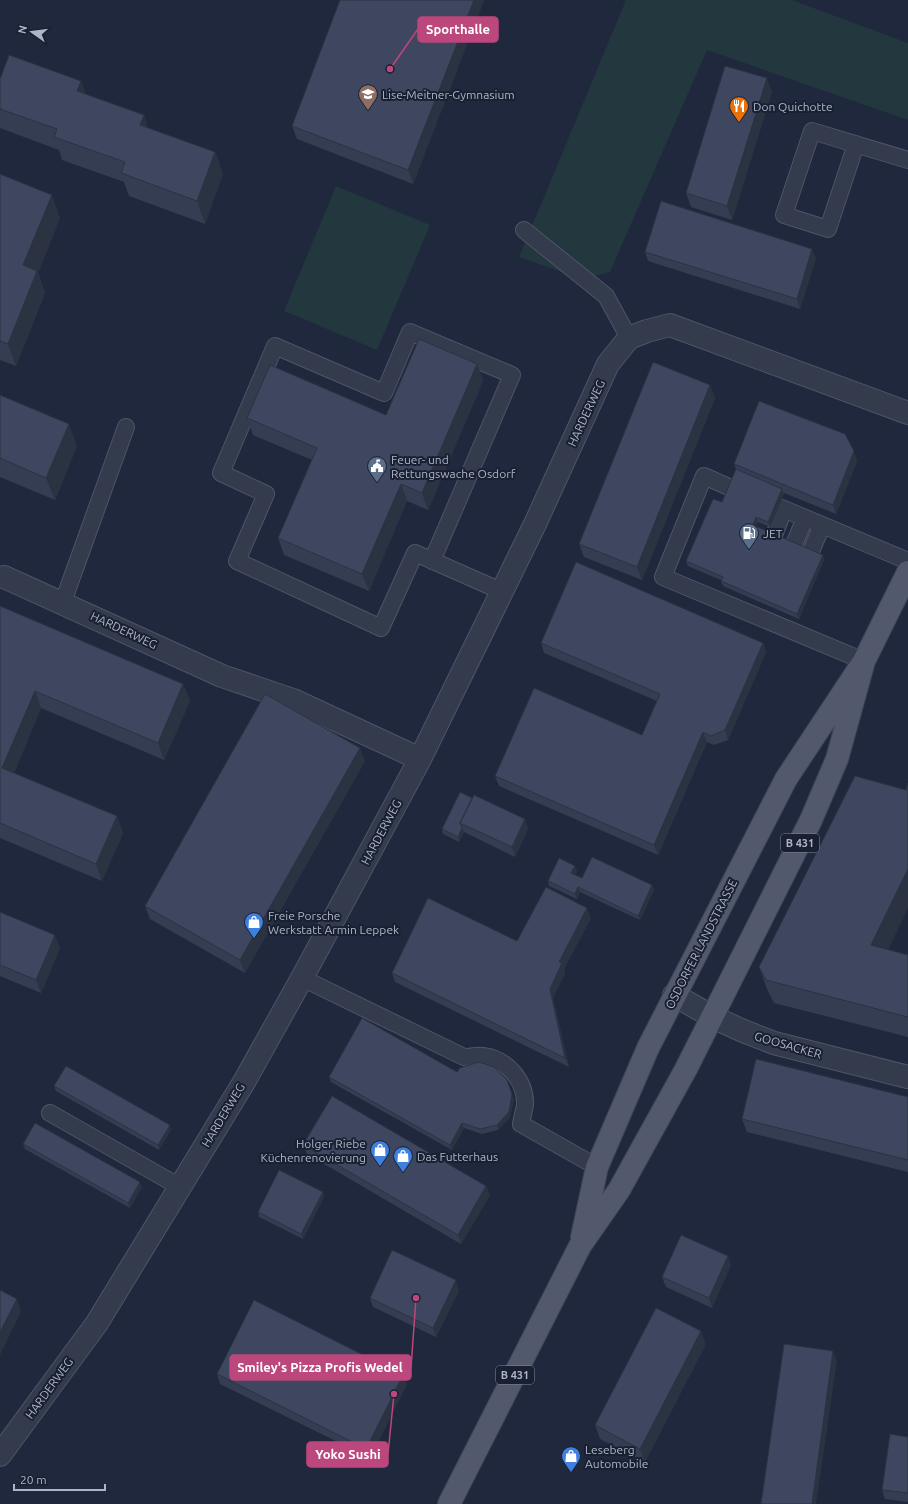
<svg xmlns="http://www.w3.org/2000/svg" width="908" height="1504" font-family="Ubuntu,sans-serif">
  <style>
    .green { fill: #22373e }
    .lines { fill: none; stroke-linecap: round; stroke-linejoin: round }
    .service-casing { stroke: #4f5568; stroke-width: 18 }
    .minor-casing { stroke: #4f5568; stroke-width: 24 }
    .primary-casing { stroke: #3d4456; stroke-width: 24 }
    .service { stroke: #343b4d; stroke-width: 16 }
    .minor { stroke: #343b4d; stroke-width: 22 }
    .primary { stroke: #52596d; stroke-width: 22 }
    .wall { fill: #353d52 }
    .shaded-wall { fill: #2b3242 }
    .building { fill: #3e475f; stroke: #2b3242 }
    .labels { text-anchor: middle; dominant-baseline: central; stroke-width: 4; stroke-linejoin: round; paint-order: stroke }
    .shield { fill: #192032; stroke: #82889c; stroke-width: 1 }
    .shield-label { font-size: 11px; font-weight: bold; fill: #afb5c9 }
    .poi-label { font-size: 12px; fill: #afb5c9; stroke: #192032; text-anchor: start }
    .street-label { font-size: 12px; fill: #afb5c9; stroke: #192032 }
    .leader { fill: none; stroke: #bc477c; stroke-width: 1.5 }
    .callout-dot { fill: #bc477c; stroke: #192032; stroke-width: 1.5 }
    .callout { fill: #bc477c; stroke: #bc477c; stroke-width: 1.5 }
    .callout-label { font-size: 13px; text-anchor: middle; font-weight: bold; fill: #fff }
  </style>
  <rect width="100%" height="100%" fill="#20283d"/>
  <path class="green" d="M626,0H792L908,43V120L707,50L610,272L582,279L519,257Z
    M336,186L430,225L377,350L284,311Z"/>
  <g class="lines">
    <g class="service-casing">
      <path id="service" d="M856,144L828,229L784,215L812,131L908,160
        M524,230L606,296L629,338
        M731,488L704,476L663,577L864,661
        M779,507L908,561
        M773,538L784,509
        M793,547L805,518
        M810,554L822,525
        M432,561L512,375L410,332L384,393L275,346L221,473L266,494L237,561L381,628L415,553L501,591
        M63,602L126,427
        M302,978L464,1057C470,1057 477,1055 483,1056C507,1059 526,1081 525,1105C524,1111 522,1118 521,1124L597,1167
        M50,1113L180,1187"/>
    </g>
    <g class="minor-casing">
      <path id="minor" d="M4,577L222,676L293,700L420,759
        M674,995L713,1017L741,1030L774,1043L908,1077
        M0,1455L97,1323L244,1082L302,978L420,759L535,524L608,364L629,338L647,331L670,325L908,413"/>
    </g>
    <g class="primary-casing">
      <path id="primary" d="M582,1237L597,1167L648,1048L786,779L864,661L908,572
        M449,1504L580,1246L619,1190L686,1069L811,820L837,759L864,661"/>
    </g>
    <use href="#service" class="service"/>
    <use href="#minor" class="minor"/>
    <use href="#primary" class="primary"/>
  </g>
  <path class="wall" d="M340,0H484L413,184L297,139L292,126Z
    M0,79L81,81L86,95L144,115L148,128L215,152L223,174L205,224L129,196L124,182L62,160L59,150L0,128Z
    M772,92L732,220L691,207L686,193Z
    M0,174L60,218L38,273L45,293L16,366L0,360Z
    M812,249L816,258L800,309L648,261L645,252Z
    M477,364L483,381L428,510L407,501L369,591L284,555L278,538L312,460L253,435L247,418L386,415Z
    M710,385L715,398L642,580L584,557L579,544Z
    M0,395L77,446L55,500L0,477Z
    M857,461L836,514L784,493V494L770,527L758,522L756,526L823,555L824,560L799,619L723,586L721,581V580L688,566L686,561L722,502L736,469L734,464Z
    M0,606L183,684L190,701L164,760L41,708L14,773L117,816L123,833L102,881L0,838Z
    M541,643H763L766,652L728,740L714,745L707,742L658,855L499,786L495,776L642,735L657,701L544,653Z
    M365,761L245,973L150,919L145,906Z
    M906,790L888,950L908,955V1037L774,1003L767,989L759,967Z
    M472,798L525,819L528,829L515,857L464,832L459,842L443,834L442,829Z
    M577,871L575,875L582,878L652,885L654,890L640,920L580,892L577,899L549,886L548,881Z
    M0,912L60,948L41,993L0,976Z
    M591,918L564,969L565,973L553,998L569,1067L395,982L392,973L517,941Z
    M457,1072L514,1099L510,1117L498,1130L482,1134L464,1128L452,1150L331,1082L329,1077Z
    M54,1086L171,1130L159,1150L56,1091Z
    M908,1097V1172L747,1132L742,1119Z
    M23,1144L142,1187L130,1208L25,1149Z
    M303,1145L486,1186L490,1195L461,1244L307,1154Z
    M323,1192L324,1197L303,1239L259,1217L258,1212Z
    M731,1265L712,1308L666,1287L662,1277Z
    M459,1290L436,1337L373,1307L370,1298Z
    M706,1344L645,1462L600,1439L595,1425Z
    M217,1374L407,1384L370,1458L220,1384Z
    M908,1437V1502L885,1499L882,1490Z"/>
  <path class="shaded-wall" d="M474,0H484L413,184L408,170Z
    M767,78L772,92L732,220L727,206Z
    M81,81L89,103L77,91Z
    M144,115L152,138L140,125Z
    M215,152L223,174L205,224L197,201Z
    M52,195L60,218L38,273L45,293L16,366L8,344L23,265Z
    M812,249L816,258L800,309L797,299Z
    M477,364L483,381L428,510L422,493Z
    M710,385L715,398L642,580L637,567Z
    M69,424L77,446L55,500L46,478Z
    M854,451L857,461L836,514L833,505Z
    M401,484L407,501L369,591L362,574Z
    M782,489L784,494L770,527L768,522Z
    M756,517L758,522L754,530L753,525Z
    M823,555L824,560L799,619L797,614Z
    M763,643L766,652L728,740L725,730Z
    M183,684L190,701L164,760L158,743Z
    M35,691L41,708L9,785L2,768Z
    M703,732L707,742L658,855L654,845Z
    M360,748L365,761L245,973L240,960Z
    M117,816L123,833L102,881L96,864Z
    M525,819L528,829L515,857L512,847Z
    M462,828L464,832L459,842L458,837Z
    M575,866L577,871L573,878L571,873Z
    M908,869V908L880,967L871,945Z
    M652,885L654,890L640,920L638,916Z
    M578,887L580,892L577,899L575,894Z
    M587,908L591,918L564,969L565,973L553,998L569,1067L565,1058L550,989L559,962Z
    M55,935L60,948L41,993L36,980Z
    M507,1080L514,1099L510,1117L498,1130L497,1125Z
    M462,1123L464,1128L452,1150L450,1145Z
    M170,1125L171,1130L159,1150L158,1145Z
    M140,1182L142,1187L130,1208L128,1203Z
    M486,1186L490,1195L461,1244L458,1235Z
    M323,1192L324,1197L303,1239L301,1234Z
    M728,1256L731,1265L712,1308L709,1298Z
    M456,1280L459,1290L436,1337L433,1328Z
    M17,1299L21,1312L0,1355V1332Z
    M701,1331L706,1344L645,1462L640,1449Z
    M833,1351L837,1361L816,1504H812Z
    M403,1375L407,1384L370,1458L366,1449Z"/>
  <path class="building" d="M340,0H474L408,170L292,126Z
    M9,55L81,81L77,91L144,115L140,125L215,152L197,201L121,173L125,162L54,137L57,129L0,109V79Z
    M725,66L767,78L727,206L686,193Z
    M0,174L52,195L23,265L37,271L8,344L0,341Z
    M661,201L812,249L797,299L645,252Z
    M419,339L477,364L422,493L401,484L362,574L278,538L317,448L247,418L270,365L386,415Z
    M653,362L710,385L637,567L579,544Z
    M0,395L69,424L46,478L0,458Z
    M759,401L845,434L854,451L833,505L734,464Z
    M736,469L782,489L768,522L756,517L753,525L823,555L797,614L721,581L723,577L686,561L713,499L722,502Z
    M576,562L763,643L725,730L711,736L703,732L654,845L495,776L534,688L642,735L660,694L541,643Z
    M0,606L183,684L158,743L35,691L2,768L117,816L96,864L0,823Z
    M265,694L360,748L240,960L145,906Z
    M855,776L906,790L908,783V869L871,945L908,955V1017L766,980L759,967Z
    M460,792L472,798L460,823L462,828L458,837L442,829Z
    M474,795L525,819L512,847L460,823Z
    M592,857L652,885L638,916L578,887L575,894L548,881L559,858L575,866L571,873L582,878Z
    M546,887L587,908L559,962L562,963L550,989L565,1058L392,973L428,898L517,941Z
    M0,912L55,935L36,980L0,965Z
    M362,1018L457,1072L460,1068L479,1062L494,1067L507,1080L512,1094L509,1112L497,1125L480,1129L462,1123L450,1145L329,1077Z
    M756,1059L908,1097V1160L742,1119Z
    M66,1066L170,1125L158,1145L54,1086Z
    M332,1096L486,1186L458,1235L303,1145Z
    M35,1123L140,1182L128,1203L23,1144Z
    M279,1170L323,1192L301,1234L258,1212Z
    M681,1235L728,1256L709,1298L662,1277Z
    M392,1250L456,1280L433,1328L370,1298Z
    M0,1290L17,1299L0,1332Z
    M254,1300L403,1375L366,1449L217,1374Z
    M656,1308L701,1331L640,1449L595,1425Z
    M784,1344L833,1351L812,1504H761Z
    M890,1434L908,1437V1493L882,1490Z"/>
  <defs>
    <g id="school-pin" transform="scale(1)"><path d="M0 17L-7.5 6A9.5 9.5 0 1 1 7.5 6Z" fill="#8d6e63" stroke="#192032"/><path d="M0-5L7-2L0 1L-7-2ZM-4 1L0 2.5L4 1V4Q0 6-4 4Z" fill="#fff"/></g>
    <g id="restaurant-pin" transform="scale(1)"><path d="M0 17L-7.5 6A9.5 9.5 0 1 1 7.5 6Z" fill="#e8710a" stroke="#192032"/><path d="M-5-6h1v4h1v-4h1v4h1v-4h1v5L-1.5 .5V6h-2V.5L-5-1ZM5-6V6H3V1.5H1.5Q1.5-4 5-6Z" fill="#fff"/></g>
    <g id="civic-pin" transform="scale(1)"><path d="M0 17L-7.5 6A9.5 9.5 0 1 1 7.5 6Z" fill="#5c6f8a" stroke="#192032"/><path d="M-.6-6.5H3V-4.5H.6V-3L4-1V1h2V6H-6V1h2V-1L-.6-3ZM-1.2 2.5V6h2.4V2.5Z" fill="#fff"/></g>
    <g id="fuel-pin" transform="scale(1)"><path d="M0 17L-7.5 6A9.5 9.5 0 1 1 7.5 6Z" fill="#5c6f8a" stroke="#192032"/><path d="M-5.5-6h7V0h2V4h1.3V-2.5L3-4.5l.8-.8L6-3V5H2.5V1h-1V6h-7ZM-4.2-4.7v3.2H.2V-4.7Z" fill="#fff"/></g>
    <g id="shop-pin" transform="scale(1)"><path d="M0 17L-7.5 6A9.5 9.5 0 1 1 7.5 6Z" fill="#3f7fe0" stroke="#192032"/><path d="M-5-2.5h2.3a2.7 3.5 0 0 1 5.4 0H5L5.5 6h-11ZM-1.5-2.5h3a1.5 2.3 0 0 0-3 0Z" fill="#fff"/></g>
  </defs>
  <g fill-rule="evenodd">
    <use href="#school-pin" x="368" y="94"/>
    <use href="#restaurant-pin" x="739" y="106"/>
    <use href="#civic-pin" x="377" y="466"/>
    <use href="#fuel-pin" x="749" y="533"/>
    <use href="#shop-pin" x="254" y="922"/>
    <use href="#shop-pin" x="380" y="1150"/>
    <use href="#shop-pin" x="403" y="1156"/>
    <use href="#shop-pin" x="571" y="1456"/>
  </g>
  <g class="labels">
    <g class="shield">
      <rect x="781" y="834" width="38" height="18" rx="3"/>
      <rect x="496" y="1366" width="38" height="18" rx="3"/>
    </g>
    <g class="shield-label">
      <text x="800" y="843">B 431</text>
      <text x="515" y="1375">B 431</text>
    </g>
    <g class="poi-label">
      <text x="382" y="94">Lise-Meitner-Gymnasium</text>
      <text x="753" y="106">Don Quichotte</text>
      <text x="391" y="459">Feuer- und<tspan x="391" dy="14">Rettungswache Osdorf</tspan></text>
      <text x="763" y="533">JET</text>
      <text x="268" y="915">Freie Porsche<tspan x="268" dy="14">Werkstatt Armin Leppek</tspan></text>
      <text x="366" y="1143" text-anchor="end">Holger Riebe<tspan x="366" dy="14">Küchenrenovierung</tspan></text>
      <text x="417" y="1156">Das Futterhaus</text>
      <text x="585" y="1449">Leseberg<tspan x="585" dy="14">Automobile</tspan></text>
    </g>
    <g class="street-label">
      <text transform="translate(586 413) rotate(-65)">HARDERWEG</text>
      <text transform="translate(124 630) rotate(25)">HARDERWEG</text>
      <text transform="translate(381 832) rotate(-62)">HARDERWEG</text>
      <text transform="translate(701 944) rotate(-63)">OSDORFER LANDSTRASSE</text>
      <text transform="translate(788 1045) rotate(16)">GOOSACKER</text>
      <text transform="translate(223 1115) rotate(-59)">HARDERWEG</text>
      <text transform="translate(49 1388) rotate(-54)">HARDERWEG</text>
    </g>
  </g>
  <path class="leader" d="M390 69L418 29M416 1298L411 1368M394 1394L388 1454"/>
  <g class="callout-dot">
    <circle cx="390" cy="69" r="4"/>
    <circle cx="416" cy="1298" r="4"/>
    <circle cx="394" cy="1394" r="4"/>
  </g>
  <g class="callout">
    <rect x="418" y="17" width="80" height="25" rx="4"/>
    <rect x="230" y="1355" width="181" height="25" rx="4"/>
    <rect x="307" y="1442" width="81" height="25" rx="4"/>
  </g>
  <g class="callout-label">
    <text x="458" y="34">Sporthalle</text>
    <text x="320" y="1372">Smiley's Pizza Profis Wedel</text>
    <text x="348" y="1459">Yoko Sushi</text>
  </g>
  <g transform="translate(32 32) rotate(284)" stroke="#192032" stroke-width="3" paint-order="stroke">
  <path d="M0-3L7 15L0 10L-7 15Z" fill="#afb5c9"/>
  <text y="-6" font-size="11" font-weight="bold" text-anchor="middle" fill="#afb5c9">N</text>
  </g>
  <path d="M14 1484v6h91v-6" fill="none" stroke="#afb5c9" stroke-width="2"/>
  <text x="20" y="1484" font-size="12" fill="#afb5c9" stroke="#192032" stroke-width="3" paint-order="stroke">20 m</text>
</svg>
